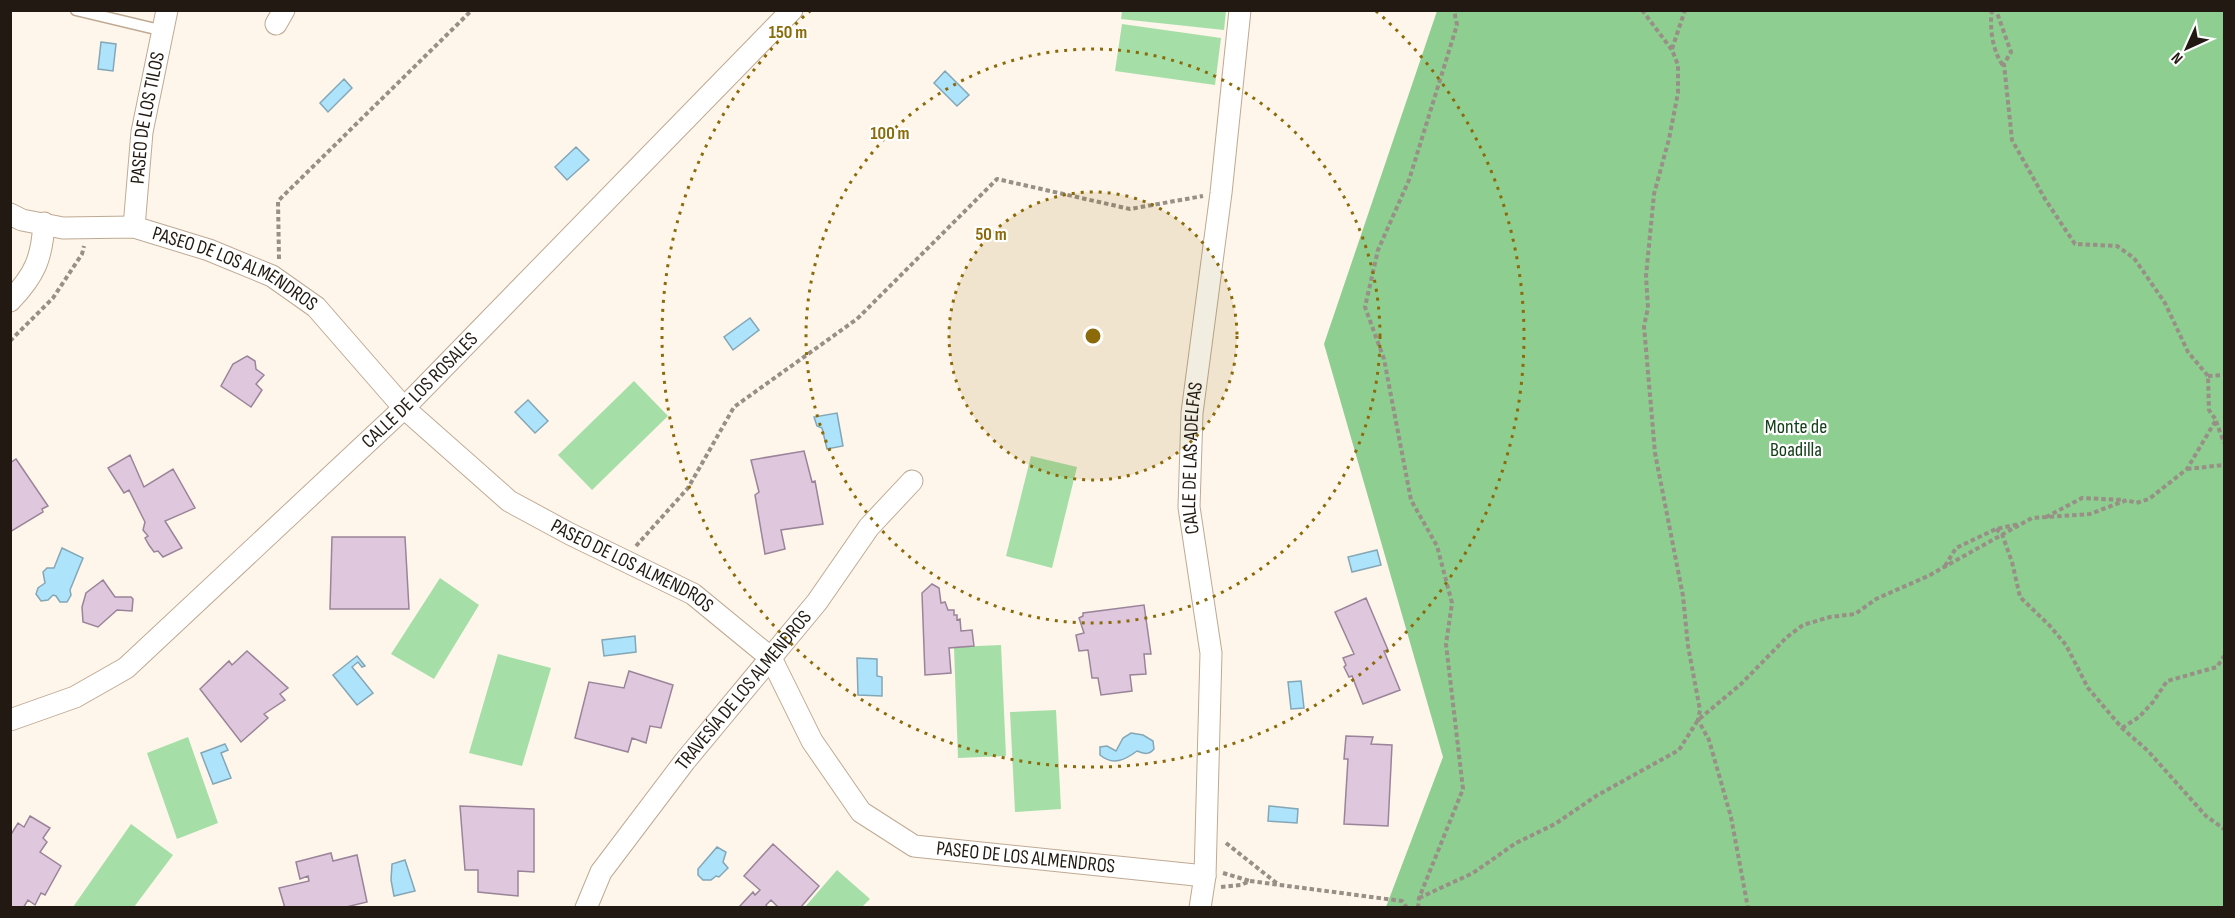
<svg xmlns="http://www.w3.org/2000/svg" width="2235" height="918" font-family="'Sofia Sans Condensed',sans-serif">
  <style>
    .green { fill: #a5dfa7 }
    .forest { fill: #8ece91 }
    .water { fill: #aee3fc; stroke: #84a7b6; stroke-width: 1.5 }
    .building { fill: #dfc7de; stroke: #9a8499; stroke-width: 1.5 }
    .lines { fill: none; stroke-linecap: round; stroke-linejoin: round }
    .service-casing { stroke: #bfaa93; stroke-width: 13 }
    .minor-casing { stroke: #bfaa93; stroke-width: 23 }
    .path { stroke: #988f86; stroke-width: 4; stroke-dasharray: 4.5 3; stroke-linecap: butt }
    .service { stroke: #fff; stroke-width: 10 }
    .minor { stroke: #fff; stroke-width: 21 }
    .ring { fill: none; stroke: #8b6a0a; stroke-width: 3; stroke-dasharray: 3 6 }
    .labels { text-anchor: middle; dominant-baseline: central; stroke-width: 4.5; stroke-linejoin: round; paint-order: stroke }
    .street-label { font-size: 20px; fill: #221a12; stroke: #fff }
    .park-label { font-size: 20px; fill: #134018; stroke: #fff }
    .centre { fill: #8b6a0a; stroke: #fff; stroke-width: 3 }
    .ring-label { font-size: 18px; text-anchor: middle; font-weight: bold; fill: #8b6a0a; stroke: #fff; stroke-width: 4.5; stroke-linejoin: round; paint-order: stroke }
  </style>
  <rect width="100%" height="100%" fill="#fef5eb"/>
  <path class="green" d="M1122,11V10L1226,11L1224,30L1121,19Z
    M1122,24L1221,38L1215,85L1115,71Z
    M634,381L668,416L592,490L558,455Z
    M1031,456L1077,467L1052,568L1006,556Z
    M440,578L479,605L434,679L391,654Z
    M1001,645L1006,756L958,758L954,647Z
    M498,654L551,668L522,766L469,753Z
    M1056,710L1061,809L1015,812L1010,712Z
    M188,737L218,823L177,839L147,753Z
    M131,824L173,855L134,907H73Z
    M837,870L870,899L862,907H805Z"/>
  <path class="forest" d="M1437,11H2224V907H1386L1443,757L1324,344Z"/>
  <path class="water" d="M101,42L116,44L113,71L98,69Z
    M945,71L969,95L957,106L934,83Z
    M344,79L352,88L328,112L320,103Z
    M576,147L589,160L567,180L555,167Z
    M750,318L759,330L733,350L724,337Z
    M528,400L548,421L535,433L515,412Z
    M837,413L843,446L827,449L822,428L817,426L814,417Z
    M62,548L83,558L70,590L71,595L67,602H60L56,596L53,595L48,600L41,601L36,594L38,588L45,583L43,572L47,568H54Z
    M1377,550L1381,565L1352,572L1348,557Z
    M635,636L636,652L604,656L602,640Z
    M357,656L365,666L362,667L358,662L352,667L373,693L357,705L333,675Z
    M857,658L877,659V676L882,677V696L858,695Z
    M1301,681L1304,708L1291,709L1288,682Z
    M1131,733L1143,735L1153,741L1154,749C1149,755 1144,754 1137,751C1125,760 1113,766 1100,755V747L1107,746L1116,751L1123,738Z
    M225,744L228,750L221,753L231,778L213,784L201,753Z
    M1269,806L1298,809L1297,823L1268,821Z
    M717,847L726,852L723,862L728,868L719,877L716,876L711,880H703L698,875V869Z
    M405,860L415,891L394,896L391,880L392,864Z"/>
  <path class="building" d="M247,356L255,361L256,369L264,375L256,384L262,390L251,407L221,386L233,364Z
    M804,451L812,482L815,481L823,524L781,530L785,549L765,554L755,495L759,492L751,460Z
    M130,455L144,487L173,469L195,508L165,521L182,548L163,557L158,551L154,552L149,545L145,538L148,536L143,530L145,522L129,490L124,493L108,468Z
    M16,459L48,506L42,509L43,512L10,532V463Z
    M332,537H405L409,609H330Z
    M103,580L115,597H131L133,599L132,611L117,610L98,627L83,622L82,607L86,593Z
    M932,584L939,588L941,603L945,602L948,610H954V615H957V620L960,619L961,631L972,630L974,646L949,648L951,673L925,675L922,593Z
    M1366,598L1388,650L1384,651L1400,690L1363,704L1352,676L1349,677L1344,667L1346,665L1343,658L1354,654L1335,612Z
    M1144,605L1151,654H1144L1146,674L1130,675L1132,691L1101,695L1098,678H1092L1088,650L1079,651L1076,635L1084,633L1079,618L1083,616V613Z
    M247,651L288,688L280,694L285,700L264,714L268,718L241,742L200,689L229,661L232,665Z
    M629,671L673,685L661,728L650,726L646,743L632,738L628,752L575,738L589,682L624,688Z
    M1346,736L1373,737L1371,744L1392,745L1388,826L1344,824L1348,759H1344Z
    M460,806L534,809V872L518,871V896L478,892V870H465Z
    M30,816L50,828L43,838L47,842L40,852L61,866L45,895L41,893L35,905L28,900L23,908H10V836L18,823L24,827Z
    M773,844L819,886L800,908H779L771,900L766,905L768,908H742L740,906L753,892L755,895L760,890L744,876Z
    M331,853L333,861L357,855L367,902L342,908H285L279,888L309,881L308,876L300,879L296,862Z"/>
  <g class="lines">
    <g class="service-casing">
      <path id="service" d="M76,10L164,31"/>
    </g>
    <g class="minor-casing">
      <g id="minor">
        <path d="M276,24L284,10"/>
        <path id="s1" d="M10,214L22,220L63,228L134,227L209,250L272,276L316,307L404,408L509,501L570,534L693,594L771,658L812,741L861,812L914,846L1205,876"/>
        <path id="s2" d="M134,227L142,132L167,10"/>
        <path d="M10,301C35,275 42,258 44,223"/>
        <path id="s3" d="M10,720L75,697L126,668L404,408L792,10"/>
        <path id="s4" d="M586,908L601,872L685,761L817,602L869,527L912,481"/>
        <path id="s5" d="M1200,908L1205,876L1211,653L1189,507L1192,413L1221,193L1240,10"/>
      </g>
    </g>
    <path class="path" d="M1642,10L1672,50L1678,65V93L1669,139L1654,194L1646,276L1648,308L1644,326L1655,453L1683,596L1688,646L1700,710L1698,720L1709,740L1731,817L1748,908
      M1992,10C1989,28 1993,53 2004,67
      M1672,49L1685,10
      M279,259L278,201L472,10
      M10,341L53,298L82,254L84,246
      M2208,376L2224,375
      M2216,421L2224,443
      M2187,469L2224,465
      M2046,517L2082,498L2124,500
      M1996,529L2002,534L2012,562L2020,597L2050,626L2066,645L2088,688L2122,728L2148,751L2206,816L2224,829
      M636,546L688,488L734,407L857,319L997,179L1130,209L1203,196
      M1945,566L1956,548L1996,529L2019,524
      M2122,728L2139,717L2153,702L2167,681L2217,667L2224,656
      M1226,843L1279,885
      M1223,873L1250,881
      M1221,887L1241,885L1250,881L1402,901L1407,908
      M1419,898L1473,873L1516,843L1555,824L1596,796L1679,750L1698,720L1741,684L1787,637L1803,625L1830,617L1855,614L1876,599L1928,576L2032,518L2090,514L2127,500L2136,503L2149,499L2187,469L2216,420L2209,410L2208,376L2188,352L2165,303L2134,258L2117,246L2075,244L2045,199L2012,140L2004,64L2011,52L1996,10
      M1418,908L1419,898L1463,789L1446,644L1452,603L1437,546L1411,500L1384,359L1365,307L1378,250L1409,180L1457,25L1454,10"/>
    <use href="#service" class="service"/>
    <use href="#minor" class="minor"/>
  </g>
  <circle cx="1093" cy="336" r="144" fill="#8b6a0a" fill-opacity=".12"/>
  <g class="ring">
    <circle cx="1093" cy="336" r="144"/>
    <circle cx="1093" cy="336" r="287"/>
    <path d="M1376 11A431 431 0 1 1 810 11"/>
  </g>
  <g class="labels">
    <g class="street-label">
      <text stroke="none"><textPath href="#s2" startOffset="110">PASEO DE LOS TILOS</textPath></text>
      <text stroke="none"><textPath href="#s1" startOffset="236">PASEO DE LOS ALMENDROS</textPath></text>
      <text stroke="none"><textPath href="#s3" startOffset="532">CALLE DE LOS ROSALES</textPath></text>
      <text stroke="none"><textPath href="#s5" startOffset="452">CALLE DE LAS ADELFAS</textPath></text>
      <text stroke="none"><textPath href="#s1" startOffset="740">PASEO DE LOS ALMENDROS</textPath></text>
      <text stroke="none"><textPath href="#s4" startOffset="270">TRAVESÍA DE LOS ALMENDROS</textPath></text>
      <text stroke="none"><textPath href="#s1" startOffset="1262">PASEO DE LOS ALMENDROS</textPath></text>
    </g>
    <g class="park-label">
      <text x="1796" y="427">Monte de<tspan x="1796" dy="23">Boadilla</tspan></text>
    </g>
  </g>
  <circle cx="1093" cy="336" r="9" class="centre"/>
  <g class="ring-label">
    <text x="788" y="38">150 m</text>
    <text x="890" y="139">100 m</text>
    <text x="991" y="240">50 m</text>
  </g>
  <rect width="2235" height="918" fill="none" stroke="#221a12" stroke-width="24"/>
  <g transform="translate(2187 48) rotate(225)" stroke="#ffffff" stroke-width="4.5" paint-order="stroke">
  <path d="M0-4.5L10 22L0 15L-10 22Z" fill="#221a12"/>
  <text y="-9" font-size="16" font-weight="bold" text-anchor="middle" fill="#221a12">N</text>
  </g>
</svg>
